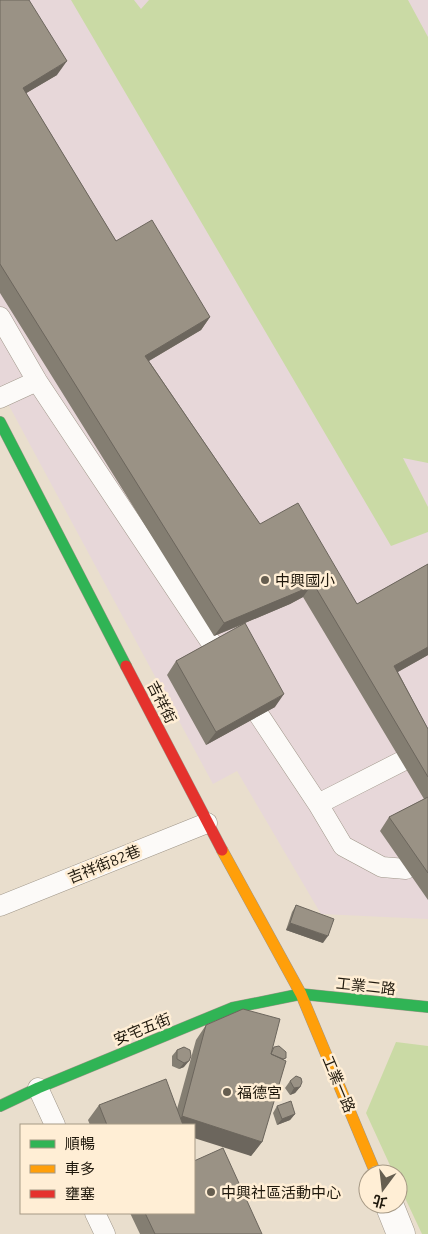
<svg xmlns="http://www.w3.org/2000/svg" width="428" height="1234" font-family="Ubuntu,'Noto Sans TC',sans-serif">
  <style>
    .education { fill: #e7d7d9 }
    .green { fill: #cadaa5 }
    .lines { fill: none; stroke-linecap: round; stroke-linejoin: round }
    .lane-casing { stroke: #9f9689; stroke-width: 21 }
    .street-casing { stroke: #9f9689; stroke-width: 29 }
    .fast-casing { stroke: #9f9689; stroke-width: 12 }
    .slow-casing { stroke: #9f9689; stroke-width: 12 }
    .jam-casing { stroke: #9f9689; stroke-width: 12 }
    .lane { stroke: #fcfaf8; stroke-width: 20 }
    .street { stroke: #fcfaf8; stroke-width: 28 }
    .fast { stroke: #30b455; stroke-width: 11 }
    .slow { stroke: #ff9f0a; stroke-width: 11 }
    .jam { stroke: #e5322d; stroke-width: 11 }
    .wall { fill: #847e72 }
    .shaded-wall { fill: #6c665d }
    .building { fill: #9a9285; stroke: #6c665d }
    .poi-dot { fill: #665e50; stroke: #ffeed5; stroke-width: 2 }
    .labels { text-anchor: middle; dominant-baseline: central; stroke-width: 5; stroke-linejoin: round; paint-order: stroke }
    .poi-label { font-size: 15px; fill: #20190d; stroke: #ffeed5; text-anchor: start }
    .street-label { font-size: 15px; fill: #20190d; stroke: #ffeed5 }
  </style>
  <rect width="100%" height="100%" fill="#e9decd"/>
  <path class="education" d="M0,0H428V919L321,914L237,771L213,784L0,389Z"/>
  <path class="green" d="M71,0H134L141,9L149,0H408L428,37V463L403,458L428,507V532L391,546Z
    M396,1042L428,1046V1234H422L398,1183V1174H394L366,1113Z"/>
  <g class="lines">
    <g class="lane-casing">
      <path id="lane" d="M0,317L37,381L226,665
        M0,398L37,381
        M245,694L318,804L428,748
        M318,804L343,846L382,867L406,869
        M0,906L207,823
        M38,1088L55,1125
        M95,1213L105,1234"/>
    </g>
    <g class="street-casing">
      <path id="street" d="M389,1204L401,1234"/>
    </g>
    <g class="fast-casing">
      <path id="fast" d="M0,422L126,666
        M0,1106L38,1088L232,1008L301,994L428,1007"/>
    </g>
    <g class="slow-casing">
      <path id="slow" d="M222,850L301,994L376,1174"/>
    </g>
    <g class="jam-casing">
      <path id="jam" d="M126,666L222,850"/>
    </g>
    <use href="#lane" class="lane"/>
    <use href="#street" class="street"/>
    <use href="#fast" class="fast"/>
    <use href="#slow" class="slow"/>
    <use href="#jam" class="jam"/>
  </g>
  <path class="wall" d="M0,0L57,75L26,93L116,241L210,317L201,330L149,361L260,524L357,604L428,564V655L398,672L428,729V900L380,831L389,817L424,799L303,597L290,604L245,623L275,707L206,745L167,675L176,661L244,624L214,636L0,293Z
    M296,905L323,943L286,930L292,912Z
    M206,1025L272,1051L274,1047L284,1060L262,1142L251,1156L194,1125H90L88,1120L99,1105L177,1109L196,1040Z
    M184,1047V1067L179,1069L172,1066V1056L177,1050Z
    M290,1081L300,1087L295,1093L290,1095L285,1088Z
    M277,1106L295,1114L290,1120L277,1125L273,1113Z
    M130,1213H194L262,1234H140Z"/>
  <path class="shaded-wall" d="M67,61L57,75L13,101L23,88Z
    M210,317L201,330L135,369L145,356Z
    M313,583L303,597L290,604L214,636L224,623Z
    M428,647V655L385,679L394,666Z
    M284,694L275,707L206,745L216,732Z
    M290,923L328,936L323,943L286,930Z
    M189,1061L184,1067L179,1069L184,1063Z
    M300,1087L295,1093L290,1095L294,1088Z
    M295,1114L290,1120L277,1125L282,1119Z
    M182,1116L262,1142L251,1156L194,1138V1125H175Z"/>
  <path class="building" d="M0,0H29L67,61L23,88L116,241L152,220L210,317L145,356L260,524L298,503L357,604L428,564V647L394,666L428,729V777L313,583L300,591L224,623L0,264Z
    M245,623L284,694L216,732L176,661Z
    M428,797V873L389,817Z
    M296,905L334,919L328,936L290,923Z
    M243,1009L280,1019L271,1054L286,1061L262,1142L182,1116L206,1025Z
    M279,1046L286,1052V1058L283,1059L271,1054L274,1047Z
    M184,1047L190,1050L191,1056L189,1061L184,1063L177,1059V1050Z
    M296,1076L301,1078L302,1082L300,1087L294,1088L290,1081Z
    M166,1079L183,1125H107L99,1105Z
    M291,1101L295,1114L282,1119L277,1106Z
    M223,1148L262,1234H155L145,1213H194V1161Z"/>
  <g class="poi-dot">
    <circle cx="265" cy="580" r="5"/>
    <circle cx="227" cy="1092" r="5"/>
    <circle cx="211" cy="1192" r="5"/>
  </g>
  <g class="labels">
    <g class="poi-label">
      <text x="275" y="580">中興國小</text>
      <text x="237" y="1092">福德宮</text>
      <text x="221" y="1192">中興社區活動中心</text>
    </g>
    <g class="street-label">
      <text transform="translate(162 702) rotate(63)">吉祥街</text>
      <text transform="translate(104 864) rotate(-22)">吉祥街82巷</text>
      <text transform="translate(366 986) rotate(6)">工業二路</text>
      <text transform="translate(142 1029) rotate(-22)">安宅五街</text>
      <text transform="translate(339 1084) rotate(67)">工業一路</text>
    </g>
  </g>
  <rect x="20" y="1124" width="175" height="90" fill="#ffeed5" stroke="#a69985"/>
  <rect x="30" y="1140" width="25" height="8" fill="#30b455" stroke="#a69985"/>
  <text x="65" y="1149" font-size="15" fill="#20190d">順暢</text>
  <rect x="30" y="1165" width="25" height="8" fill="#ff9f0a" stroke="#a69985"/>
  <text x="65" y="1174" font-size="15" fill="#20190d">車多</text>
  <rect x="30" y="1190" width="25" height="8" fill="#e5322d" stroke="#a69985"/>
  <text x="65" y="1199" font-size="15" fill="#20190d">壅塞</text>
  <g transform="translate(383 1189) rotate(195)"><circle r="24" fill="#ffeed5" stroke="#a69985"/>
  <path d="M0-4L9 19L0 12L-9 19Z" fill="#665e50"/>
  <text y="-8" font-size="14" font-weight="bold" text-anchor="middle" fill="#20190d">北</text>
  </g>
</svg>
